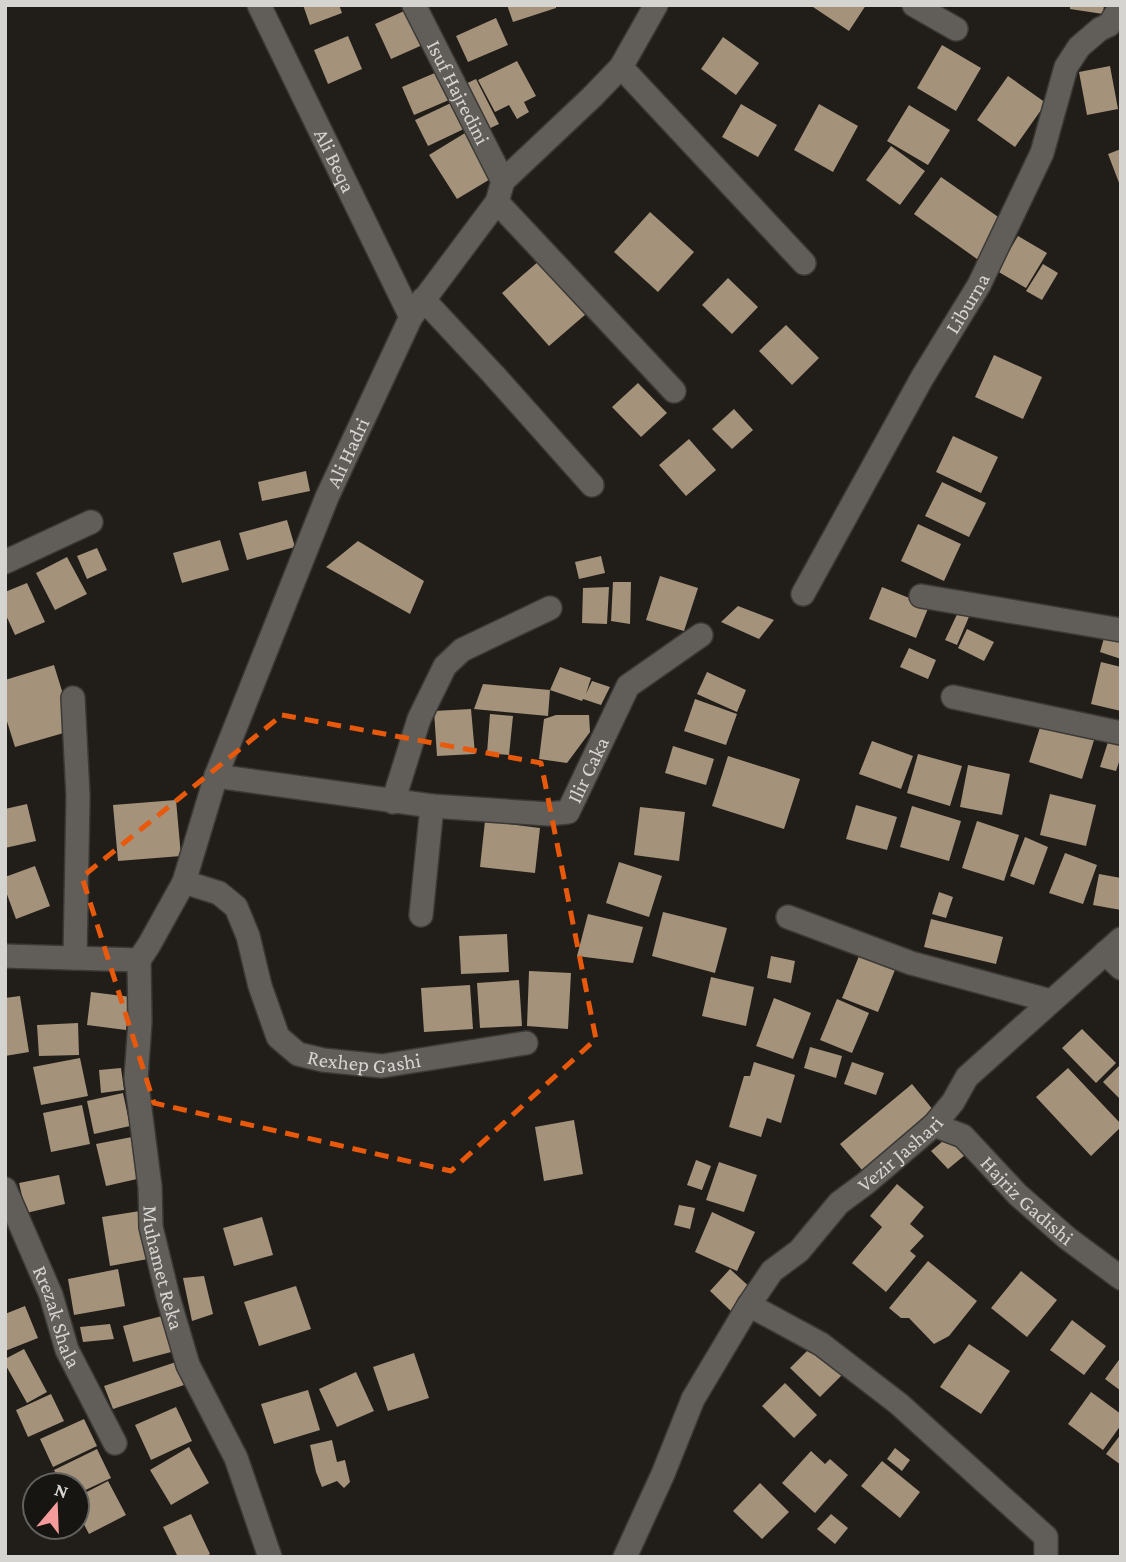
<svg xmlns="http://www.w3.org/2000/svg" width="1126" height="1562" font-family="'Crimson Pro',serif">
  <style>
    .building { fill: #a5927a }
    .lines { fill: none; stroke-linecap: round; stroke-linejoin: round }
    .minor-casing { stroke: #3b3936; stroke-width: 26 }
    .minor { stroke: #615e5a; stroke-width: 23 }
    .marked { fill: none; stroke: #e8590c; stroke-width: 5; stroke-dasharray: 14 9; stroke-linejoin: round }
    .labels { text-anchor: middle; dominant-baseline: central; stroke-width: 7; stroke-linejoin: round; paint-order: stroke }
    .street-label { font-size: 21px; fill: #d6d4d1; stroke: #171511 }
  </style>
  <rect width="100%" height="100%" fill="#211e1a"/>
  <path class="building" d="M303,5H339L342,13L310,25Z
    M507,5H556V8L513,22Z
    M814,5H866L849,31L813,7Z
    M1070,5H1104L1103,14L1070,9Z
    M411,8L427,43L391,59L375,24Z
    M496,18L508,45L468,62L456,36Z
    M348,36L362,69L328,84L314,50Z
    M723,37L759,63L736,95L701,69Z
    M942,45L981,68L956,111L917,88Z
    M517,61L536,96L524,102L529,112L517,119L509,105L495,112L478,80Z
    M1110,66L1118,109L1087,115L1079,72Z
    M437,72L449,100L414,115L402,87Z
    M1008,76L1046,103L1015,147L977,120Z
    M476,79L499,124L484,131L461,86Z
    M453,102L466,128L428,146L415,120Z
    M741,104L777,125L758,157L722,137Z
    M819,104L858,126L833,172L794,150Z
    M909,105L950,130L928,165L887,141Z
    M465,133L492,178L457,199L429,155Z
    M891,146L925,171L900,205L866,180Z
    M1121,149V188L1108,154Z
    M941,177L1004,221L977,259L914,214Z
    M650,212L694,252L658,292L614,252Z
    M1018,236L1047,253L1026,288L997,271Z
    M539,261L586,314L549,346L502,293Z
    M1043,264L1058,273L1042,300L1026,291Z
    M728,278L758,307L732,334L702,305Z
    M786,325L819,358L792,385L759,351Z
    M994,355L1042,377L1023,419L975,397Z
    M638,383L667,413L641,437L612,407Z
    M734,409L753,430L732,449L712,429Z
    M953,436L998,457L981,493L936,472Z
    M689,439L716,470L686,496L659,465Z
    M306,471L310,491L262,501L258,482Z
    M942,482L986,503L969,537L925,516Z
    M287,520L295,547L247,560L239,533Z
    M918,524L961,544L944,581L901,561Z
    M220,540L229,570L182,583L173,553Z
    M358,541L424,581L410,614L326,567Z
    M97,548L107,570L87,579L77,556Z
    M601,556L605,573L579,579L575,562Z
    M67,557L87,594L55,610L36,573Z
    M660,576L698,588L684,631L646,620Z
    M613,582H631L630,624L611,621Z
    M27,583L45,622L15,635L5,613V592Z
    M609,587L607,624L582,623L583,588Z
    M882,587L929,606L916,638L869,619Z
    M738,606L774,620L759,639L721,622Z
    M960,608L971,612L957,645L945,640Z
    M967,629L994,642L984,661L958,648Z
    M1106,631L1121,636V659L1100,652Z
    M909,648L936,660L928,679L900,667Z
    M1101,662L1121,667V711L1091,704Z
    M54,665L74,730L15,747L5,715V680Z
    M560,667L591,678L586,694L592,681L610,687L601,705L583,699L582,701L550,690Z
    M707,672L746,690L737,712L697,694Z
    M483,684L550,690L548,716L474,709Z
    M695,699L737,714L726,745L684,731Z
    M471,709L475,754L437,756L434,711Z
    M490,714L513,716L509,755L487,753Z
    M556,715H589L590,732L567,763L539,759L544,719Z
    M1042,721L1095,737L1082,779L1029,762Z
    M872,741L913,756L901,789L859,774Z
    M1108,742L1121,746V756L1116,771L1100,767Z
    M673,746L714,759L706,785L665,773Z
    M918,754L962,766L950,806L907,793Z
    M728,756L800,779L784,829L712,806Z
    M968,765L1010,774L1002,815L960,807Z
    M1050,794L1096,805L1086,846L1040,835Z
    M176,800L181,856L118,861L113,805Z
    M27,804L36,841L5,848V809Z
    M856,805L897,817L887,850L846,839Z
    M912,806L961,821L949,861L900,847Z
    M640,807L685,812L679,861L634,855Z
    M485,821L540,828L535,873L480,867Z
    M977,821L1019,835L1004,881L962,868Z
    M1025,837L1048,847L1034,885L1010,876Z
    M1065,853L1097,865L1083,904L1049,893Z
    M619,862L662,876L649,917L606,903Z
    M35,866L50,906L16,919L5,889V877Z
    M1099,874L1121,878V910L1093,905Z
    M939,892L953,897L946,918L932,914Z
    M663,912L727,928L715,973L652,956Z
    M588,914L643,927L633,963L577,956Z
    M931,919L1003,937L996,964L924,947Z
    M507,934L509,972L461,974L459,936Z
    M771,956L795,961L791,983L767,978Z
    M859,956L895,970L878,1012L842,998Z
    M529,971L571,973L568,1029L527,1026Z
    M711,977L754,987L746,1026L702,1016Z
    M519,980L522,1026L480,1028L477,983Z
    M470,985L473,1029L424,1032L421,988Z
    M91,992L131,997L126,1030L87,1025Z
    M20,996L29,1052L5,1056V998Z
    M774,998L811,1013L793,1059L756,1046Z
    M837,999L869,1013L852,1053L820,1040Z
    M78,1023L79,1055L39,1056L37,1025Z
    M1082,1029L1116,1063L1096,1083L1062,1048Z
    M810,1047L842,1056L836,1078L804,1068Z
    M80,1058L88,1096L41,1105L33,1067Z
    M754,1062L795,1075L781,1123L767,1118L761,1137L729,1127L744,1076H750Z
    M852,1062L884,1073L876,1095L844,1084Z
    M1121,1064V1100L1103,1082Z
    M121,1068L124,1090L101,1093L99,1070Z
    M1068,1068L1121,1124V1127L1091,1156L1036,1097Z
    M912,1084L934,1111L862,1170L840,1144Z
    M123,1093L130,1126L94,1134L87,1101Z
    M82,1105L90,1144L51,1152L43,1113Z
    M574,1120L583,1174L544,1181L535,1127Z
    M137,1136L146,1177L106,1186L96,1144Z
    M949,1136L965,1155L948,1169L931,1151Z
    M696,1160L711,1166L702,1190L687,1185Z
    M719,1162L757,1175L744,1212L706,1200Z
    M59,1175L65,1204L26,1213L19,1183Z
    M897,1184L924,1207L910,1224L924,1236L910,1251L916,1256L886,1292L852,1263L882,1227L870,1216Z
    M679,1205L695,1208L690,1229L674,1225Z
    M140,1211L148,1259L110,1266L102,1217Z
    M712,1212L755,1232L737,1271L695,1252Z
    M262,1217L273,1255L234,1266L223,1228Z
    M928,1261L977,1301L949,1336L934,1344L909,1318H901L889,1308Z
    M118,1269L125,1306L74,1315L68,1279Z
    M730,1269L753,1290L732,1312L710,1291Z
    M1021,1271L1057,1300L1027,1337L991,1308Z
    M204,1276L213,1314L192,1321L183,1278Z
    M296,1286L311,1329L259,1346L244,1302Z
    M25,1306L38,1338L5,1351V1314Z
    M166,1315L175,1351L133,1362L123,1326Z
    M1072,1320L1106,1346L1084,1375L1050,1350Z
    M110,1324L114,1339L83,1342L80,1327Z
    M969,1344L1010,1371L981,1414L940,1387Z
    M812,1346L842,1375L820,1397L790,1368Z
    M24,1349L47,1392L27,1403L5,1364V1359Z
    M414,1353L429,1398L388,1411L373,1367Z
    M1121,1357V1391L1105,1379Z
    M176,1362L184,1385L113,1409L104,1386Z
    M356,1372L374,1411L337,1427L319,1389Z
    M785,1383L817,1415L794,1438L762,1406Z
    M308,1390L320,1430L274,1444L261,1404Z
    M1091,1392L1121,1414V1425L1103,1450L1068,1424Z
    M51,1394L64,1421L28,1437L16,1410Z
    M176,1407L192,1441L151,1460L135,1425Z
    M84,1419L97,1446L53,1467L40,1439Z
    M1121,1434V1465L1106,1454Z
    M332,1440L337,1462L345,1460L350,1482L344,1488L337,1481L322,1487L316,1472L310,1445Z
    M189,1447L209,1483L171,1505L150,1470Z
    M895,1448L910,1460L902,1471L887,1459Z
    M97,1449L111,1478L77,1494V1485H62L54,1470Z
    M811,1451L825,1464L830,1459L848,1475L815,1513L782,1483Z
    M882,1461L920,1492L900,1518L861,1486Z
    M108,1481L126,1515L89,1534L77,1511V1497Z
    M760,1483L789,1512L762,1539L733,1511Z
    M191,1514L210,1554L205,1557H178L163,1527Z
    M831,1514L848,1528L835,1544L817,1529Z"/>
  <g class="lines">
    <g class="minor-casing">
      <g id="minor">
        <path id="s1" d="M259,5L411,317"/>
        <path id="s2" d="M414,5L503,181"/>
        <path d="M914,5L956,29"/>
        <path d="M621,67L804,263"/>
        <path d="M497,202L674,391"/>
        <path d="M423,299L493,374L592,485"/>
        <path d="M5,562L91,522"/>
        <path id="s3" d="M803,594L922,378L979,285L1042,153L1066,67L1079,47L1100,29L1109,25L1118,11"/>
        <path d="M921,596L1121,630"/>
        <path d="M953,697L1121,733"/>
        <path d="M73,698L78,796L75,958"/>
        <path id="s4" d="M216,776L432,806L548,814L568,812L628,686L701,635"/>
        <path d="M393,802L419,719L445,666L462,650L550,608"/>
        <path id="s5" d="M184,882L219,893L236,907L248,936L260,986L278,1037L298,1054L323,1060L382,1066L526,1043"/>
        <path d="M421,915L432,806"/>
        <path d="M788,917L911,963L1051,1001"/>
        <path d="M1105,953L1121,968"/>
        <path d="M5,956L139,960"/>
        <path id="s6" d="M139,960L149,945L184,882L216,776L327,497L411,317L497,202L503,181L592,97L621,67L656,5"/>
        <path id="s7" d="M139,960L140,1022L136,1078L150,1187L151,1227L168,1297L188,1365L236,1458L270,1557"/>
        <path id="s8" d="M934,1125L963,1136L1018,1195L1067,1238L1121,1278"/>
        <path id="s9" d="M5,1189L51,1295L67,1350L115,1443"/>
        <path d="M749,1305L821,1344L899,1404L1046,1537V1557"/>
        <path id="s10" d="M625,1557L663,1474L693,1399L749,1305L772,1271L799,1251L839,1203L866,1183L934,1125L953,1102L967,1077L1121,939"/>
      </g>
    </g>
    <use href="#minor" class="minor"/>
  </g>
  <path class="marked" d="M282,715L541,763L596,1039L451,1171L154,1103L82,877Z"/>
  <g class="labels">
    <g class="street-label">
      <text stroke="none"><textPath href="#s2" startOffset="98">Isuf Hajredini</textPath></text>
      <text stroke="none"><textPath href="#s1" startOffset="173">Ali Beqa</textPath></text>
      <text stroke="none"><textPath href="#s3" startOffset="334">Liburna</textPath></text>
      <text stroke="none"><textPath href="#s6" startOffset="550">Ali Hadri</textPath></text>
      <text stroke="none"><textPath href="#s4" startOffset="401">Ilir Caka</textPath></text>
      <text stroke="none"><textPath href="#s5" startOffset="289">Rexhep Gashi</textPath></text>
      <text stroke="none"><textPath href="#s10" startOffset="497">Vezir Jashari</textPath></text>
      <text stroke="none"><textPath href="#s8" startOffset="122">Hajriz Gadishi</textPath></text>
      <text stroke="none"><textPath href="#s7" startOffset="310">Muhamet Reka</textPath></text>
      <text stroke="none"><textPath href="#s9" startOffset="138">Rrezak Shala</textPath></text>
    </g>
  </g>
  <rect width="1126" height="1562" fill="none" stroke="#d6d4d1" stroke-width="14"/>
  <g transform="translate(56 1506) rotate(19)"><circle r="33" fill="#171511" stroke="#63615e" stroke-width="2"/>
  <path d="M0-5L12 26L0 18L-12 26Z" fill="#f59b9b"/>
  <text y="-10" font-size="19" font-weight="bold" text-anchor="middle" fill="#d6d4d1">N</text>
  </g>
</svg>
